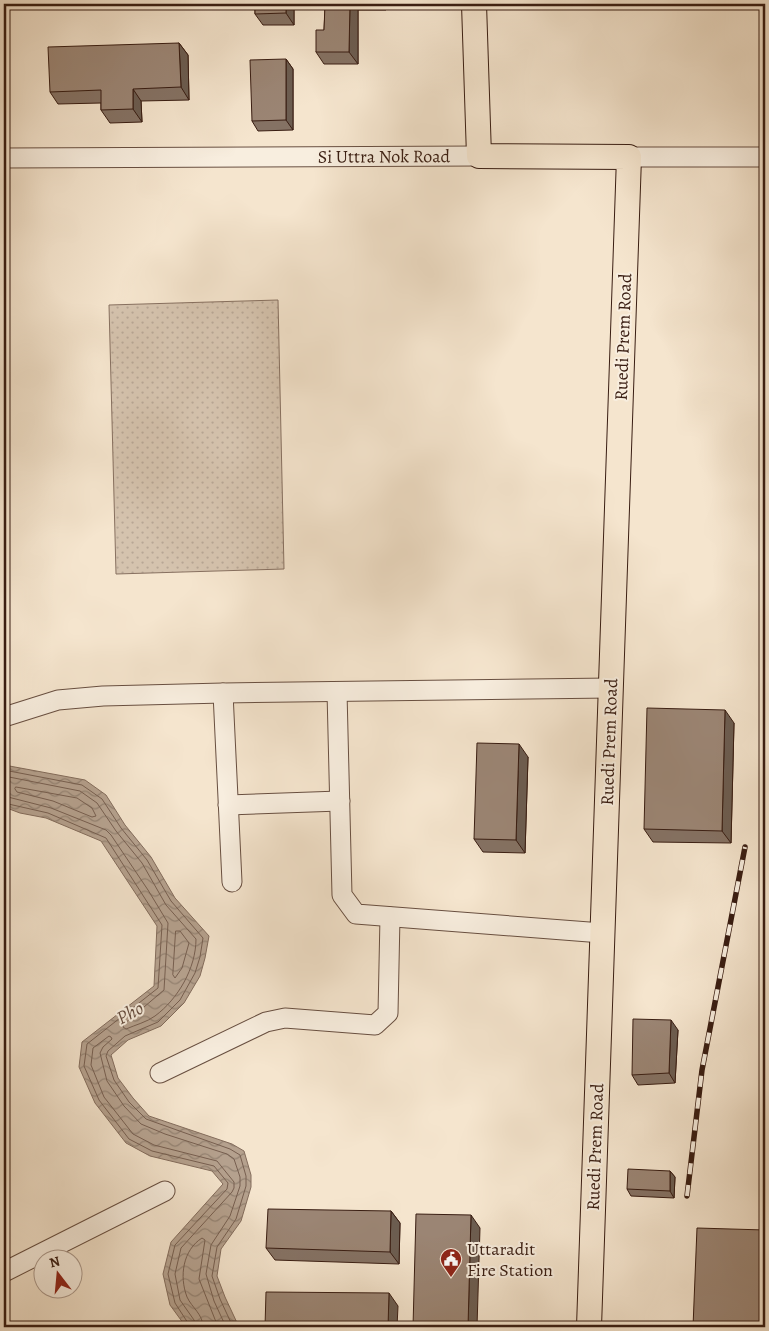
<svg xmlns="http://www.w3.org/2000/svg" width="769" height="1331" font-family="Alegreya,serif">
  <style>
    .park { fill: url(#park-dots); stroke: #877060 }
    .water { fill: url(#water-waves); stroke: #836c5c }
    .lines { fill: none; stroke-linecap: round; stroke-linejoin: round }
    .shore { stroke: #775f50; stroke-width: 1 }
    .minor-casing { stroke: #684f41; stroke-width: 21 }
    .major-casing { stroke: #391d12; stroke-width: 26 }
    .minor { stroke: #f8eedf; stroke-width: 19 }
    .major { stroke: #f5e5ce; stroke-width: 24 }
    .rail-casing { stroke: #391d12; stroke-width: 5.5 }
    .rail { stroke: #f8eedf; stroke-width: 4; stroke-dasharray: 11; stroke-linecap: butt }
    .wall { fill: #857264; stroke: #391d12 }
    .shaded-wall { fill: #6c5d51; stroke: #391d12 }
    .building { fill: #9b8574; stroke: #391d12 }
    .labels { text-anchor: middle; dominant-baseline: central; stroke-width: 4; stroke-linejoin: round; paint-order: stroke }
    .street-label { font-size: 18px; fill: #391d12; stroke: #f8eedf }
    .poi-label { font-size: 18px; fill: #391d12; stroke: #f8eedf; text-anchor: start }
    .water-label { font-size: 19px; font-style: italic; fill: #644b3d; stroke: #f8eedf }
  </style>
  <defs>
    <pattern id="park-dots" width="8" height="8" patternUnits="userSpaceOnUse" patternTransform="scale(1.25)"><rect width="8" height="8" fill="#d5c3ae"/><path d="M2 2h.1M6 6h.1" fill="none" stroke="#b8a795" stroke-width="1.8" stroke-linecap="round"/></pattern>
    <pattern id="water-waves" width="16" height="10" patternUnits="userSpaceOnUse" patternTransform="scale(1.25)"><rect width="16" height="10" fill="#b5a18e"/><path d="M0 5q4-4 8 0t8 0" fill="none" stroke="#948373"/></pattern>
  </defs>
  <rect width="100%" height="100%" fill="#f5e5ce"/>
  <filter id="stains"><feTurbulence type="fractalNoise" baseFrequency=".004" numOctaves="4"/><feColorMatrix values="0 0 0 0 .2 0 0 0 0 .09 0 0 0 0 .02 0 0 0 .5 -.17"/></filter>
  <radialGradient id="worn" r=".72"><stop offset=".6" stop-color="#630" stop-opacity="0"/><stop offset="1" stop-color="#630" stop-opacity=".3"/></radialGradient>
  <path class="park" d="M278,300L284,569L116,574L109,305Z"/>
  <path class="water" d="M4,765L85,780L106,795L125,825L151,857L175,898L209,936L205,958L200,976L184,1003L161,1026L128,1040L111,1055L118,1078L133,1098L149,1116L232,1144L244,1151L251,1175V1187L241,1221L221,1249L217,1276L225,1297L239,1327H186L170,1305L163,1274L171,1242L223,1184L212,1171L150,1156L126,1143L95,1103L79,1067L82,1042L154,986L157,926L101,841L46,818L20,813L4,807Z"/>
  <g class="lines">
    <path class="shore" d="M4,770L82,785L102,799L121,828L147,860L171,901L203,938L200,957L195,973L180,1000L158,1022L125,1036L108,1051L106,1056L114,1080L129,1102L146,1119L230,1149L240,1155L246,1176V1186L236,1219L217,1247L212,1276L220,1299L233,1327
      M4,776L80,791L97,803L116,831L142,863L166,905L196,939C196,968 178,999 155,1016C147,1022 135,1025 126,1029L123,1027L124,1024L164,990L168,923L148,890L111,835L106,830L51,808L4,796
      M16,787L77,798L92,808L96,816L92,817L53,801L17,792L15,789Z
      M4,803L48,813L106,838L162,925L158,988L87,1044L84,1066L99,1100L129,1139L152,1151L214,1166L228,1183L227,1189L175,1245L168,1274L175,1303L188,1323L189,1327
      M176,931H180L189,943L182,968L175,978L173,975Z
      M196,1327L194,1320L180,1300L175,1274L181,1248L232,1192L234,1188V1182L217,1161L154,1145L133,1134L104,1097L91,1065L93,1048L109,1036L111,1037L112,1039L103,1047L100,1053L107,1081L124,1106L141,1124L165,1134L227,1154L234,1159L240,1177V1186L230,1216L211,1245L206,1274L214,1301L226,1327
      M203,1327C203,1314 192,1308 187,1297C179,1276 183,1250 202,1238L205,1240L199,1279L218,1327"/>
    <g class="minor-casing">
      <g id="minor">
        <path d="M629,157H765"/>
        <path id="s1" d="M4,158L479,156"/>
        <path d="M337,692L342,895L356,914L602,933"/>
        <path d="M223,693L232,882"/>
        <path d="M4,717L58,700L103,696L223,693L611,688"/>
        <path d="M228,805L340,801"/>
        <path d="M160,1073L266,1022L285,1018L375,1025L388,1013L390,917"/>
        <path d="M4,1272L165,1191"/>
      </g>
    </g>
    <g class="major-casing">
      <path id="major" d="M474,4L479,156L629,157L589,1327"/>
    </g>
    <use href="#minor" class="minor"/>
    <use href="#major" class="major"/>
    <g class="rail-casing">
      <path id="rail" d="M687,1196L702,1070L745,847"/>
    </g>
    <use href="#rail" class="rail"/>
  </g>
  <path class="wall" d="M255,4H387L386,10H358V64H324L316,52L324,30L325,9L294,8V25H263L255,14Z
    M179,43L188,55L189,100L141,101L142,122L110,123L101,110V103L58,104L50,92Z
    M286,59L293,69V130L258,131L252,121Z
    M734,723L731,843L653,842L644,829Z
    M528,757L525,853L483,852L474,839Z
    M678,1030L675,1083L638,1085L632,1075Z
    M670,1171L675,1177L674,1198L631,1196L627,1189Z
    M391,1211L400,1223L399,1264L275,1260L266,1248Z"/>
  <path class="shaded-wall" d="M286,4H291L294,8V25L286,13Z
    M350,4H354L358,10V64L349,52Z
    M382,4H387L386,10Z
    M179,43L188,55L189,100L181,87Z
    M286,59L293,69V130L286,120Z
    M133,89L141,101L142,122L133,109Z
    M725,710L734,723L731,843L722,831Z
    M519,744L528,757L525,853L516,840Z
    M671,1020L678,1030L675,1083L669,1073Z
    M670,1171L675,1177L674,1198L670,1191Z
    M391,1211L400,1223L399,1264L390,1252Z
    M471,1215L480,1228L477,1327H468Z
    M389,1293L398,1306L397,1327H388Z"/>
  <path class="building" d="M255,4H286V13L255,14Z
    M325,4H350L349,52H316V30H324Z
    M179,43L181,87L133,89V109L101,110V90L50,92L48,47Z
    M286,59V120L252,121L250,60Z
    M647,708L725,710L722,831L644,829Z
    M477,743L519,744L516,840L474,839Z
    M633,1019L671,1020L669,1073L632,1075Z
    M628,1169L670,1171V1191L627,1189Z
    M268,1209L391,1211L390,1252L266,1248Z
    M416,1214L471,1215L468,1327H413Z
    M697,1228L765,1230V1327H693Z
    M266,1292L389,1293L388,1327H265Z"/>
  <defs>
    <g id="civic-pin" transform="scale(1.125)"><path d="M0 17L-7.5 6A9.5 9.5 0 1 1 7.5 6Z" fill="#8f2418" stroke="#f8eedf"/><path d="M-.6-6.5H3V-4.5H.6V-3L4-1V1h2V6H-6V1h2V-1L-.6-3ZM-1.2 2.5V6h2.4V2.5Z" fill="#fff"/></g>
  </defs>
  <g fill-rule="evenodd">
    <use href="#civic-pin" x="451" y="1259"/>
  </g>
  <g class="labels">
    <g class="street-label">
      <text stroke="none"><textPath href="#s1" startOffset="380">Si Uttra Nok Road</textPath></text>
      <text transform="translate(623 337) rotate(-88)">Ruedi Prem Road</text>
      <text transform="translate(609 742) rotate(-88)">Ruedi Prem Road</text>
      <text transform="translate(595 1147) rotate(-88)">Ruedi Prem Road</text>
    </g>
    <g class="poi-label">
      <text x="467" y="1249">Uttaradit<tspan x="467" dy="21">Fire Station</tspan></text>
    </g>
    <g class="water-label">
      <text transform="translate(130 1013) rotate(-28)">Pho</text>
    </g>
  </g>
  <rect width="769" height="1331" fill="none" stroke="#f5e5ce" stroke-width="20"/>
  <rect x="5" y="5" width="759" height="1321" fill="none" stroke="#391d12" stroke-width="2.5"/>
  <rect x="10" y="10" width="749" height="1311" fill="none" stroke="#391d12"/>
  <g transform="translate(58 1274) rotate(344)"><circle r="24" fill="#f8eedf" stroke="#ac9a8d"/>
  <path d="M0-4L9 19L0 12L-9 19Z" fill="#8f2418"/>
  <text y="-8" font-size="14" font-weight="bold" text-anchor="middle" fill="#391d12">N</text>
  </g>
  <rect width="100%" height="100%" filter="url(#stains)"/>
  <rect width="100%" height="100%" fill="url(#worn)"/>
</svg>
